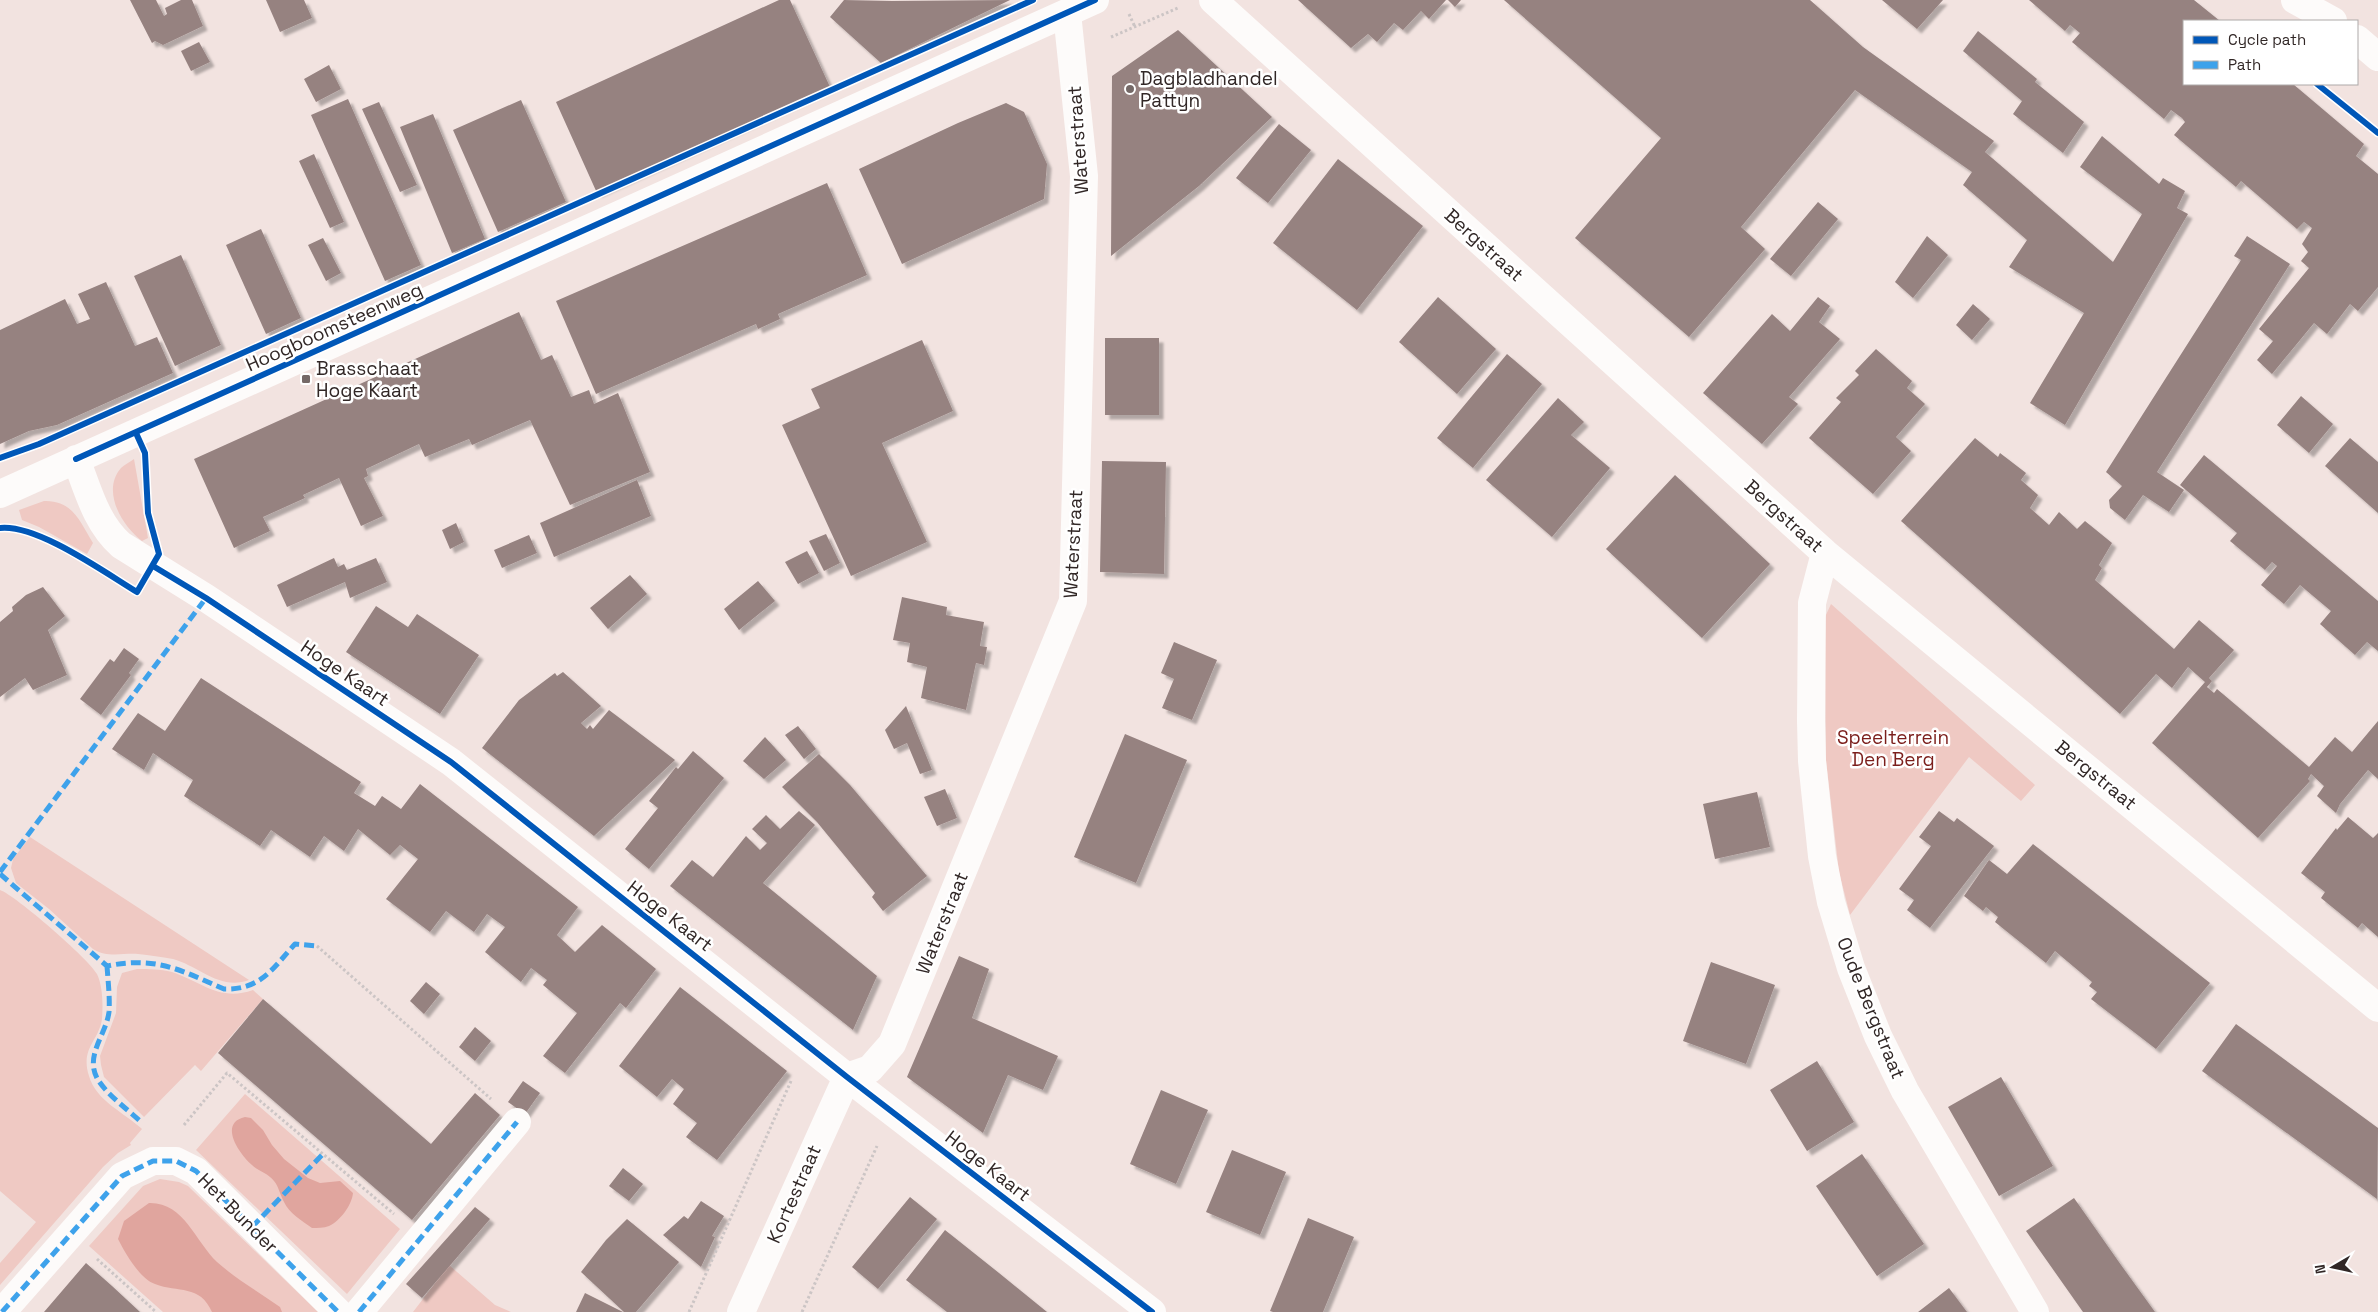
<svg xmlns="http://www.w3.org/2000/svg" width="2378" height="1312" font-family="'Space Grotesk',sans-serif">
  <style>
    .green { fill: #efc9c3 }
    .water { fill: #e0a59e }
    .building { fill: #968280; filter: url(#shadow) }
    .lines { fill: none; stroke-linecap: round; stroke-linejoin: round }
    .path { stroke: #ccc5c5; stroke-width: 3; stroke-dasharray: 2.5 2.5; stroke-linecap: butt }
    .minor { stroke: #fdfbfa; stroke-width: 28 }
    .quiet { stroke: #3ea2eb; stroke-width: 5; stroke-dasharray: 10 5; stroke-linecap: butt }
    .cycleway-casing { stroke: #fff; stroke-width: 9 }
    .cycleway { stroke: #0057b8; stroke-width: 6 }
    .poi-dot { fill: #756967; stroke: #fff; stroke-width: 2 }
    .labels { text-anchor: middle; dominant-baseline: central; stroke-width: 5; stroke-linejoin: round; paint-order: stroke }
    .poi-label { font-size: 19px; fill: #312726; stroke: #fff; text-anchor: start }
    .street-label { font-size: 19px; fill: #312726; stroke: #fff }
    .park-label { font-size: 19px; fill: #7b1e1b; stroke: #fff }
  </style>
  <defs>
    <filter id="shadow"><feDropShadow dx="4.5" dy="4.5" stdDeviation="1" flood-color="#0004"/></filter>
  </defs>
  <rect width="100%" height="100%" fill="#f2e3e0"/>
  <path class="green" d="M134,459L148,538L142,541C122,526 101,491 121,468C124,465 130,462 134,459Z
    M44,501C73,500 80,522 93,543L87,554L39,527L22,520L19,510Z
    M1831,604L2035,785L2021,801L1969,757L1850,915L1839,872L1826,760L1825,617Z
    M30,837L249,980C220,991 199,966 173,959C161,957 150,955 138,954C122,953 107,958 93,949L49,909L16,883L11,868L13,859Z
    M0,890C15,895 89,959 97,974C103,987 103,1005 102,1019C99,1041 80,1048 89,1076C96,1101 125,1113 142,1129L130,1143L131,1145L118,1153L103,1167L0,1285V1263L36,1222L0,1191Z
    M137,969C149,969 160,969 172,972C202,982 220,1002 253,990L263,999L201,1071L195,1065L144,1117L104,1077L101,1065L100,1056L116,1013L117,987L122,973Z
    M245,1094L400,1229L347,1294L196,1150Z
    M160,1179L179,1182L188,1186L318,1312H163L89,1246L143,1186Z
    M449,1265L495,1305L511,1312H413Z"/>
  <path class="water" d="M245,1117L251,1118L263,1130L272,1145L284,1159L308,1178L320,1183L340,1181L353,1193C352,1205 340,1221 329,1226C324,1228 317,1228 312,1228C302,1221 289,1213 284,1202C280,1195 279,1187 274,1181C268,1173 258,1171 252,1165C239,1154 218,1123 245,1117Z
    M149,1203C184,1202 195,1241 217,1262C236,1279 259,1292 280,1307L282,1312H212C200,1284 178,1293 155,1284C140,1279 125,1253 118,1239L124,1221Z"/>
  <path class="building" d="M130,0H156L164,16L167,14L165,8L181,0H192L203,26L163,45L155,41L152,43Z
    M266,0H304L312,18L280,32Z
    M779,0H790L830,87L597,193L556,102Z
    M844,0L892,1L1010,0L881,63L830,17Z
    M1298,0H1446L1429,19L1421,11L1403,30L1394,23L1377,42L1368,34L1351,48Z
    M1448,0H1461L1455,7Z
    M1504,0H1810L1863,47L1994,141L1985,152L2113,262L2142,214L2080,167L2102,136L2159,184L2163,178L2185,191L2177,208L2188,214L2065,425L2030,403L2084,313L2009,267L2027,240L1963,185L1972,172L1855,90L1741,227L1765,249L1689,337L1575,238L1661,138Z
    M1882,0H1943L1917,29Z
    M2029,0H2194L2220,21H2184V84H2293L2364,144L2356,156L2378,174V287L2358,311L2350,304L2327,334L2314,323L2272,374L2257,360L2273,341L2259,329L2309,268L2301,261L2308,252L2302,244L2312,228L2304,222L2297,229L2241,181L2236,187L2174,135L2185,122L2182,118L2171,110L2164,119L2072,42L2080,33L2070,25L2065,31Z
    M1178,30L1272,117L1199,186L1111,256L1112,76Z
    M1978,31L2037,79L2035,82L2084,122L2063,153L2013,114L2022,101L1963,51Z
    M199,42L210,62L191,71L181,51Z
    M329,65L341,89L316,102L304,79Z
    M348,99L421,265L385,281L311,115Z
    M521,100L566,202L498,232L453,130Z
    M379,102L417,185L400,192L362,109Z
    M1006,103L1024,112L1047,164L1044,199L902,264L859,169L958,123Z
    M433,114L485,239L452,253L400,127Z
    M1279,124L1311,150L1268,203L1236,178Z
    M314,154L344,222L330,228L299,161Z
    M1338,159L1423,226L1357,310L1273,243Z
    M827,183L867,275L778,314L780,319L758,329L756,324L596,394L556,301Z
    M1818,202L1838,219L1791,276L1770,259Z
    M261,229L301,318L266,334L226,245Z
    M1927,236L1948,255L1913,298L1895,282Z
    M2247,236L2290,264L2157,472L2184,490L2169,512L2143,495L2125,520L2110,508L2109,500L2122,486L2106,472L2241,260L2234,256Z
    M323,238L341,273L326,281L308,245Z
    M181,255L221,345L175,366L134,276Z
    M106,282L135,346L157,337L173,373L57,425L29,431L0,444V330L65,299L77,324L90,319L78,294Z
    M1438,297L1496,349L1457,394L1399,342Z
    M1818,297L1830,306L1819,322L1840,339L1789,397L1798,404L1762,444L1703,393L1772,314L1790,331Z
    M1973,304L1990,319L1972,340L1956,325Z
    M519,312L541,360L552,355L571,397L589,390L594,404L618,393L650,472L570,505L530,420L472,445L469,439L425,457L419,444L366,469L368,476L364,478L383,516L361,526L339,478L303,495L305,498L263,517L270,531L234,548L194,459Z
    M1105,338H1159V415H1105Z
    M922,340L953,411L882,443L927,542L851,576L782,425L820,408L811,389Z
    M1876,349L1912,381L1907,388L1925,404L1896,437L1911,451L1873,494L1809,438L1841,402L1836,398L1859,375L1855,371Z
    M1507,354L1542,384L1473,468L1437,438Z
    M2301,396L2333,424L2309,453L2277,425Z
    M1558,398L1584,422L1571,435L1610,468L1552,537L1486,480Z
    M1975,438L1998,457L2000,453L2026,473L2021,480L2038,495L2030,508L2049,525L2059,512L2077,529L2085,521L2112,543L2099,565L2102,568L2095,580L2174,649L2199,620L2234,650L2209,678L2212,681L2207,687L2214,693L2217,689L2309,767L2335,737L2352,752L2378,721V779L2368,770L2340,804L2336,813L2317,796L2324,786L2311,774L2308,779L2310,781L2258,838L2152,743L2205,682L2188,667L2172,688L2156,674L2120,714L1901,521Z
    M2350,438L2378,462V513L2325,466Z
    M2204,455L2378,601V651L2367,642L2355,655L2320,624L2331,611L2300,585L2284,604L2261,585L2277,566L2272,562L2265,570L2230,541L2237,533L2180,485Z
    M1102,461L1166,462L1164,574L1100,572Z
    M1675,475L1770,564L1702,638L1606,549Z
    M637,480L651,516L554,557L540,523Z
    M456,523L464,542L450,549L442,530Z
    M826,534L840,563L824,571L809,541Z
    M529,535L537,553L502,568L494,550Z
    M807,551L819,573L798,584L785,562Z
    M334,558L338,567L344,564L347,570L376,558L387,582L350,598L345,582L287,607L277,585Z
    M630,575L647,594L608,629L590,608Z
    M758,581L775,601L739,630L724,609Z
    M43,587L65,616L48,630L67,675L33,690L25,678L0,697V622L13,611L12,607L26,595Z
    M902,597L947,607L946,615L984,622L980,646L987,647L984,665L976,663L966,710L921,698L927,667L907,662L910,643L893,640Z
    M376,606L408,627L417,614L479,655L440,714L346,652Z
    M1174,642L1217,660L1192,720L1162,708L1174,679L1161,673Z
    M124,648L139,659L129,673L131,675L101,715L80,699L110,659L114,662Z
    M563,672L601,706L581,723L587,729L590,725L593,729L609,710L675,760L594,836L482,748L519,700L555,673L557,676Z
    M201,678L361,782L354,793L375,806L382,796L401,809L420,784L578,907L557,935L575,952L602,925L656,969L626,1008L620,1003L565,1073L543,1056L577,1013L543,985L547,980L531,968L521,982L485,952L505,927L487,914L474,932L446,911L430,932L386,899L418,859L400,845L390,855L358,829L344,851L324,836L310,857L271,830L260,846L184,796L193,780L153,753L144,770L112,749L138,713L165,731Z
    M906,706L932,770L920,774L907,743L894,749L885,730Z
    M798,726L816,749L804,759L785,735Z
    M1125,734L1187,760L1136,883L1074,857Z
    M765,737L786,760L764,779L743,761Z
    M693,751L724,778L649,869L625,849L658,808L649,801L676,767L678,769Z
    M819,754L850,785L927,876L883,911L872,897L875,893L817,822L782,787Z
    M945,789L957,818L937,826L924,797Z
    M1757,792L1770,847L1715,859L1703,804Z
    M799,811L815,825L763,883L877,976L853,1030L670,886L692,860L713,877L746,836L760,850L767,843L752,829L766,815L780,829Z
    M1939,811L1954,822L1957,818L1994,846L1930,928L1907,910L1914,900L1899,889L1931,846L1919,837Z
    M2348,817L2373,838L2378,833V937L2362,923L2358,928L2321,898L2325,892L2301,873L2336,828L2337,830Z
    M2033,844L2210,983L2156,1049L2091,999L2097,992L2089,986L2092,982L2055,951L2046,963L1995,922L1998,917L1986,907L1983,911L1964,896L1989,860L2007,874Z
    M959,956L989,969L972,1018L1058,1056L1043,1090L1008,1075L983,1133L907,1077Z
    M1711,962L1775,985L1746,1064L1683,1041Z
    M426,982L440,994L424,1014L410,1001Z
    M680,987L787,1071L717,1160L686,1137L697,1123L673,1104L684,1089L672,1079L657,1097L619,1066Z
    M263,999L431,1144L475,1093L500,1115L412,1220L218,1053Z
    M2236,1024L2378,1128L2377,1199L2202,1071Z
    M475,1027L491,1041L475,1061L459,1047Z
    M1817,1061L1854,1122L1807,1151L1770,1090Z
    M2001,1077L2053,1166L1999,1196L1948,1107Z
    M523,1081L540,1093L525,1114L508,1102Z
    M1161,1090L1208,1110L1176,1184L1130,1164Z
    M1232,1150L1286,1172L1260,1235L1206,1212Z
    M1862,1154L1924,1244L1877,1276L1816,1186Z
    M623,1168L643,1184L629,1201L609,1186Z
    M910,1197L937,1219L878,1289L852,1267Z
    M2074,1198L2121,1265L2155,1312H2083L2026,1231Z
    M701,1201L724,1216L712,1236L715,1237L701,1267L663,1235L684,1216L688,1219Z
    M475,1207L490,1219L422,1298L406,1284Z
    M1308,1218L1354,1237L1323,1312H1273L1270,1311Z
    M627,1219L679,1262L636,1312H624L581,1272L606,1240Z
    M945,1230L999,1273L1047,1312H947L906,1280Z
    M86,1263L112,1286L140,1312H44Z
    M1949,1288L1967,1312H1918Z
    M585,1293L623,1312H576Z"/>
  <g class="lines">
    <path class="path" d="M1129,14L1135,27
      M1111,37L1178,8
      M317,946L491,1099
      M184,1125L227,1073L394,1214
      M97,1259L156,1312
      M689,1312L791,1081
      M802,1312L877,1146"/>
    <path class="minor" d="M1213,0L1825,553L2378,1008
      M2295,0L2333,21
      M2357,39L2378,57
      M76,459C88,490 96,523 121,545L206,598L451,762L847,1077L1152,1312
      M0,494L1095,0
      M1825,553L1812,603L1811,721L1812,761L1822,856L1831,902L1851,968L1878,1036L1905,1091L2035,1312
      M2,1312L122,1176L153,1161H176L196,1171L338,1312
      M359,1312L517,1122
      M741,1312L847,1077L870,1069L892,1044L1073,601L1084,176L1067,13"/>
    <path class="quiet" d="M0,872L206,598
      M0,874L107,966C157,956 180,970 224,989C261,990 273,968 295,944L317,946
      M107,966C108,981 110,997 109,1012C106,1035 85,1055 97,1078C106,1094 126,1108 140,1121
      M252,1227L324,1153
      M2,1312L122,1176L153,1161H176L196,1171L338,1312
      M359,1312L517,1122"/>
    <g class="cycleway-casing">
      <path id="cycleway" d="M2317,84L2378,133
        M0,458L39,444L1033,0
        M76,459L1095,0
        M0,528C37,524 104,572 137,592L159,554L148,513L145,453L136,433
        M153,566L206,598L451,762L847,1077L1152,1312"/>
    </g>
    <use href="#cycleway" class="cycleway"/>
  </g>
  <g class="poi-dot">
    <circle cx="1130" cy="89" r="5"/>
    <rect x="301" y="374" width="10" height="10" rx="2.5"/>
  </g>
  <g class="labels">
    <g class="poi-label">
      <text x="1140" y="78">Dagbladhandel<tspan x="1140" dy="22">Pattyn</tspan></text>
      <text x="316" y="368">Brasschaat<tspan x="316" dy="22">Hoge Kaart</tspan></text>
    </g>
    <g class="street-label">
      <text transform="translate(1078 140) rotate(-94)">Waterstraat</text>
      <text transform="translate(1484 245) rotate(42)">Bergstraat</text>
      <text transform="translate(334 327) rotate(-24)">Hoogboomsteenweg</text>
      <text transform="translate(1784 516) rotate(42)">Bergstraat</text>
      <text transform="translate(1073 544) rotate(-87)">Waterstraat</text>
      <text transform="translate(345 673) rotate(34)">Hoge Kaart</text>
      <text transform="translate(2096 775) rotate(39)">Bergstraat</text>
      <text transform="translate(670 916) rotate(38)">Hoge Kaart</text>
      <text transform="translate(942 923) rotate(-68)">Waterstraat</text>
      <text transform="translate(1871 1008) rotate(68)">Oude Bergstraat</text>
      <text transform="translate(988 1166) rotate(38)">Hoge Kaart</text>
      <text transform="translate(794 1194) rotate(-66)">Kortestraat</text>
      <text transform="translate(238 1213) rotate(45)">Het Bunder</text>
    </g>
    <g class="park-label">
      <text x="1893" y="737">Speelterrein<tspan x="1893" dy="22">Den Berg</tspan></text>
    </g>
  </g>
  <rect x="2183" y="20" width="175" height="65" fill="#ffffff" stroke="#ada9a8"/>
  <rect x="2193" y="36" width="25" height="8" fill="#0057b8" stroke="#ada9a8"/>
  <text x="2228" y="45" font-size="15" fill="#312726">Cycle path</text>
  <rect x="2193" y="61" width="25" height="8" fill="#3ea2eb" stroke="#ada9a8"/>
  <text x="2228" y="70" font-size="15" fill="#312726">Path</text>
  <g transform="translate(2333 1267) rotate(261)" stroke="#ffffff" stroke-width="4" paint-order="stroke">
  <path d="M0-4L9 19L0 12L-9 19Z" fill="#312726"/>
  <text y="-8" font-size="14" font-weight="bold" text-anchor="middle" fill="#312726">N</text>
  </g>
</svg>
